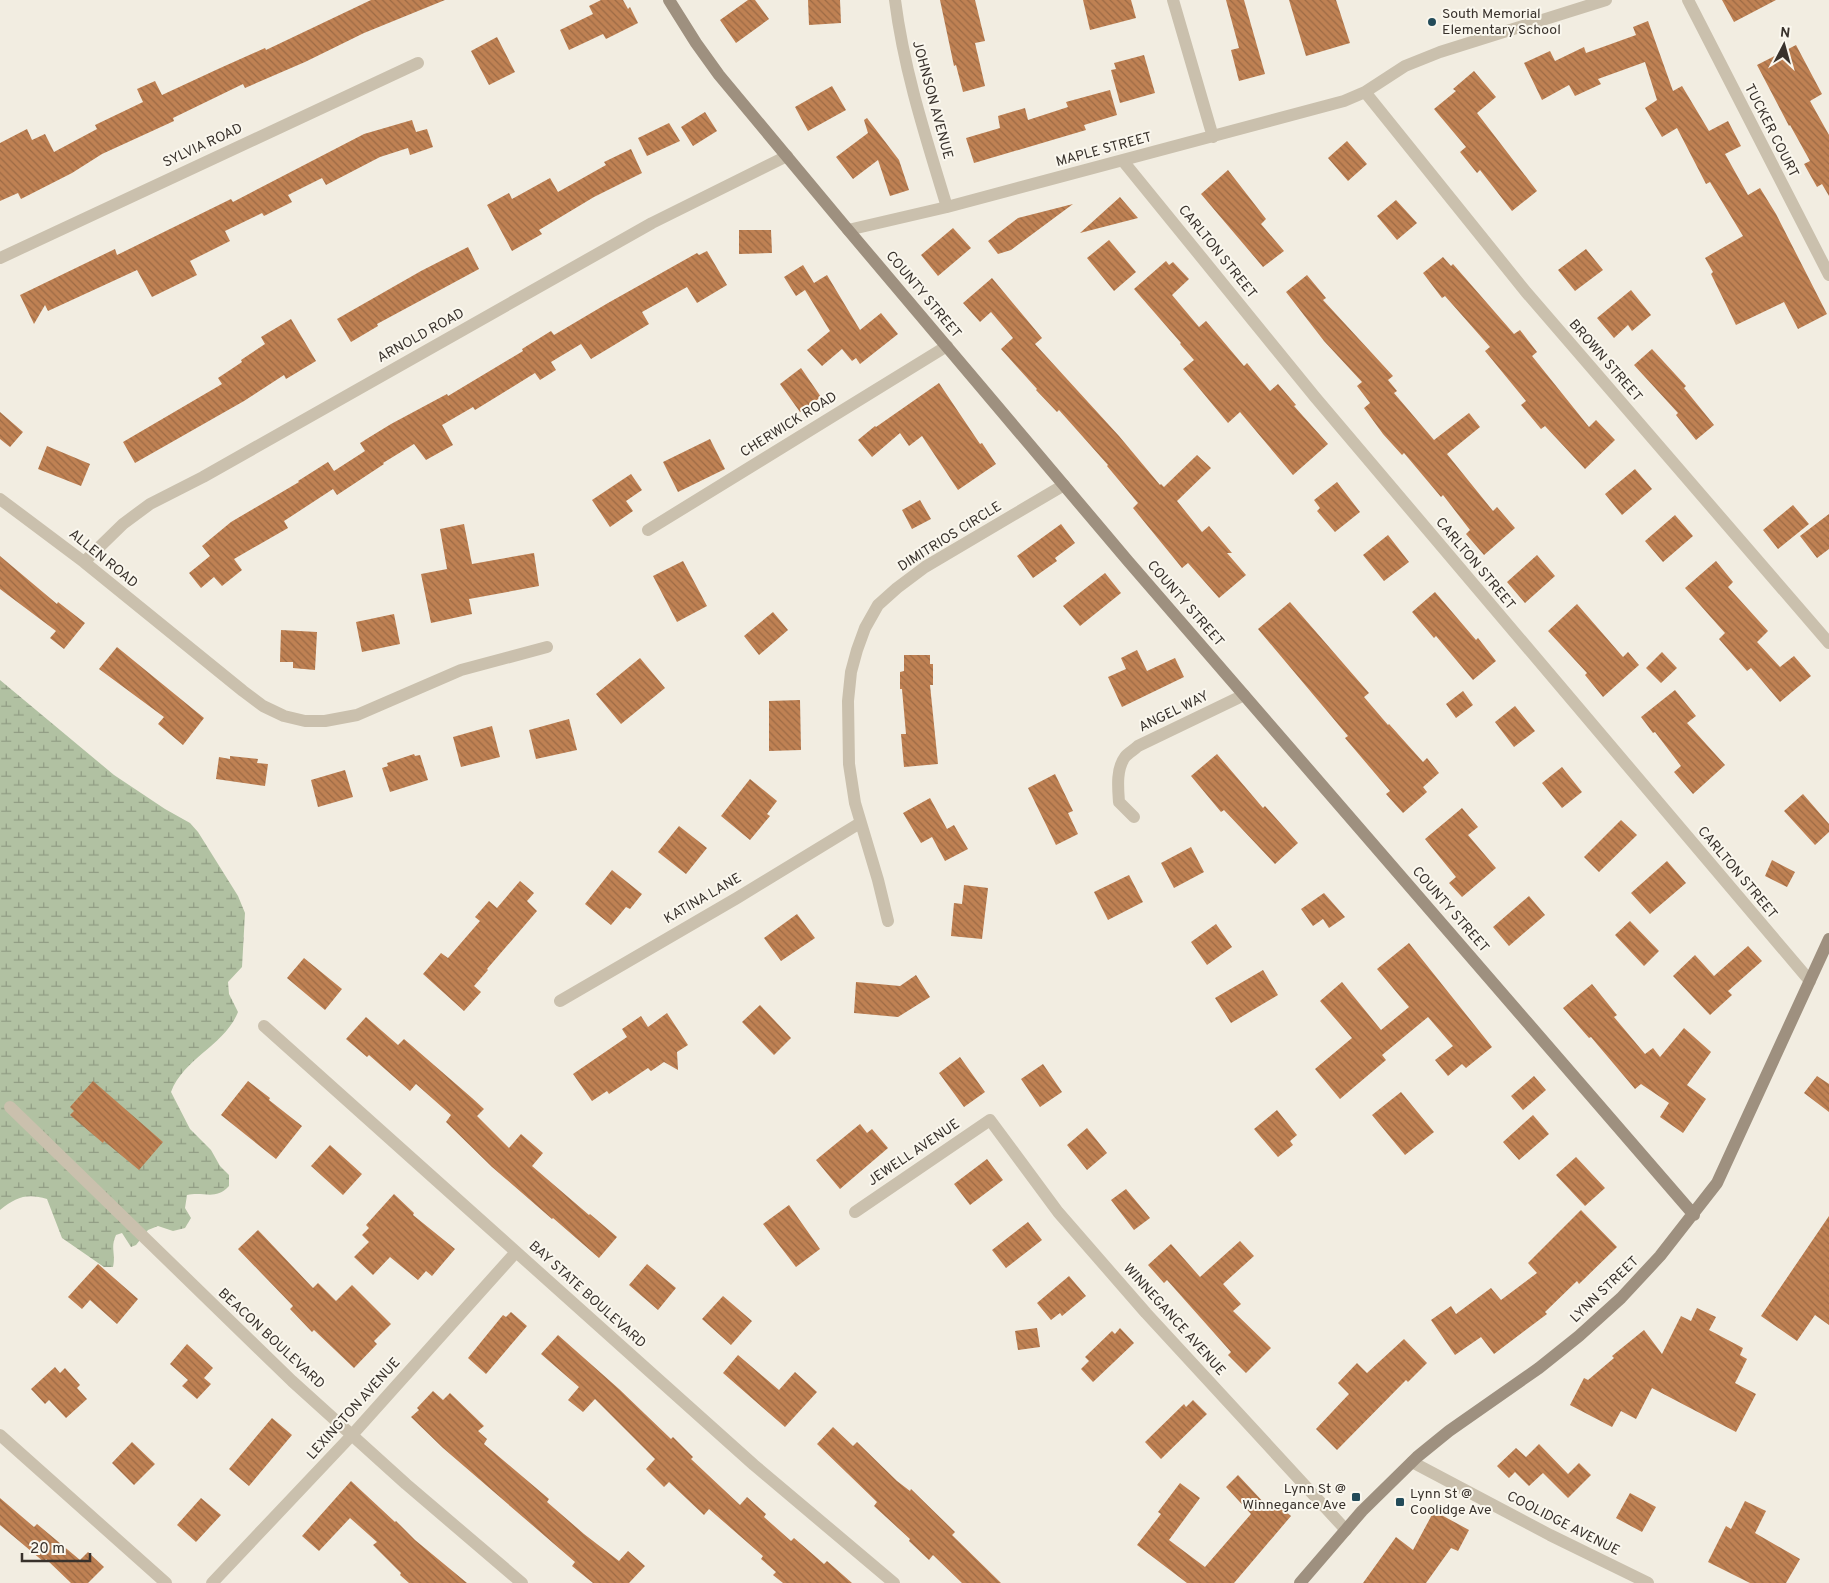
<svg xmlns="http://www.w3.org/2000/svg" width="1829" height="1583" font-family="Overpass,sans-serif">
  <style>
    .wetland { fill: url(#wetland-marsh) }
    .building { fill: url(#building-back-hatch) }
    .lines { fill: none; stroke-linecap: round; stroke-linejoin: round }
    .street { stroke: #cac0ad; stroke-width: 12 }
    .secondary { stroke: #9e907f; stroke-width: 12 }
    .poi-dot { fill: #234b59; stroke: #faf7ee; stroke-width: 2 }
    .labels { text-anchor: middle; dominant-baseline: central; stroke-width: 4; stroke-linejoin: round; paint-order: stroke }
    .poi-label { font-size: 14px; fill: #39322c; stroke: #faf7ee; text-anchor: start }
    .street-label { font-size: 14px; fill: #39322c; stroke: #faf7ee }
  </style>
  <defs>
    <pattern id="wetland-marsh" width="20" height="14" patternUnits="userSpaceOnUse" patternTransform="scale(1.25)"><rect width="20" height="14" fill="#b1c1a2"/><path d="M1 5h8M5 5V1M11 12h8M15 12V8" fill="none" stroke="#919d84"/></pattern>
    <pattern id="building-back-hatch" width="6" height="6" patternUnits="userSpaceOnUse" patternTransform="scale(1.25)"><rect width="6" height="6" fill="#bf8153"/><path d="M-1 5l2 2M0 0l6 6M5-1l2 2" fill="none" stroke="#9c6a45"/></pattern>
  </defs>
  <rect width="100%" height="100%" fill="#f2ede1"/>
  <path class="wetland" d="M0,680L114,775L165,809L190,823L198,832L238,896L245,913L242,967L228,982L229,994L238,1012C225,1045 184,1058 171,1092L190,1129L211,1150L220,1166L229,1175V1186C215,1201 204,1191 187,1195L185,1208L191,1218L185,1228L173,1231L158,1226L148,1230L136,1245L131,1247L122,1233L116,1235C110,1248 116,1253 113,1267H104L62,1238L47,1199C27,1193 16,1197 0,1210Z"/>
  <path class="building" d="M371,0H445L364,33L305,62L245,88L243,84L173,118L174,121L102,154L72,173L21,199L18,193L0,201V143L27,129L32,140L45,134L54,152L97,129L95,125L143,102L137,89L155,81L162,95L218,69L265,48L266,50Z
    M601,0H623L628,9L630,7L638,23L606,39L603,34L569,50L560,30L593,14L589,6Z
    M748,0H755L769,19L736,43L720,20Z
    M808,0H840L841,23L809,25Z
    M940,0H975L985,41L975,43L985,86L963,92L956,65L954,66Z
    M1083,0H1131L1136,18L1090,30Z
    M1226,0H1244L1265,74L1239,81L1231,50L1239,48Z
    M1289,0H1336L1350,43L1306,56Z
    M1722,0H1776L1734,22Z
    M1648,21L1673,91L1682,86L1709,131L1728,121L1741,146L1725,154L1748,195L1760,188L1776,214L1827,314L1798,329L1784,302L1736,325L1711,274L1713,272L1705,258L1743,236L1710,182L1706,184L1677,128L1662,137L1645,108L1657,100L1645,62L1598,79L1601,84L1575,96L1569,85L1542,100L1524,63L1550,51L1555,61L1584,47L1586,53L1636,35L1633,27Z
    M497,37L515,72L489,85L471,51Z
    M1796,45L1822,94L1810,101L1829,135V196L1822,184L1817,187L1804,164L1810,161L1790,125L1789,126L1757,65Z
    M1144,55L1155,93L1120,103L1111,70L1116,69L1114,63Z
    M1474,71L1496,97L1477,113L1537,191L1512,211L1480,170L1477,173L1460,152L1466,147L1434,109L1456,91L1453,89Z
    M832,86L846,110L808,131L795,107Z
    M1110,90L1117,115L1084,125L1086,130L974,163L966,138L1000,128L998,116L1025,108L1028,120L1068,107L1066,102Z
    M705,112L717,131L693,146L681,127Z
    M867,118L899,160L909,190L890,196L878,160L853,179L836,157L868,133L864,120Z
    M412,120L416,132L427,129L433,147L410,155L408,148L380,157L326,185L322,178L288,195L292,202L264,216L262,213L225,231L230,241L190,261L197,275L152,297L137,270L48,311L45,305L34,324L20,295L115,249L117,255L231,199L233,202L364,134Z
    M669,123L680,141L647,156L638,138Z
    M1347,141L1367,164L1348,181L1328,158Z
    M631,149L642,173L594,197L539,230L542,234L512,251L487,205L509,193L512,199L550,178L558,192L606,165L604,162Z
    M1228,170L1266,219L1261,224L1284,251L1263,267L1201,194Z
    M1120,197L1138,218L1080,233Z
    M1396,200L1417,223L1397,240L1377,216Z
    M1073,204L1011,250L998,254L988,241L1018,218Z
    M953,228L971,248L938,276L921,255Z
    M739,230H771L772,253L739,254Z
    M1109,240L1136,272L1114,291L1087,258Z
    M468,247L479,269L377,324L378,326L351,342L337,319L421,271Z
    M1586,249L1603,270L1575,291L1558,270Z
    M707,251L727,285L697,303L687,287L642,312L649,324L591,359L581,344L551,362L556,370L540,380L535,373L475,410L473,407L442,425L453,445L426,460L414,444L383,463L384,464L337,495L333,489L284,521L288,528L234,559L242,570L222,586L214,577L201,588L189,573L210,556L202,546L231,522L299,482L298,481L328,462L334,471L365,451L360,443L391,424L447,394L448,396L523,351L522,349L551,331L554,335L608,303L697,253L699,255Z
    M1443,257L1451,266L1453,264L1514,334L1520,330L1537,352L1532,356L1589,427L1596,420L1615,440L1585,469L1545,426L1541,429L1521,405L1526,401L1485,351L1490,347L1445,296L1442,298L1423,273Z
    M1166,261L1169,265L1173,262L1189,279L1172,295L1199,327L1206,321L1244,366L1247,363L1270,391L1278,384L1296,405L1294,406L1328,444L1293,475L1240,412L1228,423L1183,369L1194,360L1180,344L1181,343L1134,289Z
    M803,265L814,283L827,275L860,330L881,313L898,334L860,364L856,358L852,361L842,349L822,366L807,350L830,331L805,290L796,296L784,277Z
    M1307,275L1326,298L1323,300L1393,376L1388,380L1397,391L1394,393L1434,440L1469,413L1480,427L1447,454L1493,511L1497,507L1515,528L1484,555L1466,534L1470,530L1443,495L1441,497L1404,453L1402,455L1383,434L1364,408L1370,403L1357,386L1362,382L1324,341L1286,292Z
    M992,278L1042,338L1035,344L1119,436L1160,485L1161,484L1164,487L1197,455L1211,468L1177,501L1202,532L1209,526L1232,553H1227L1246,575L1219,598L1188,563L1182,568L1133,508L1138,503L1107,466L1108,465L1059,410L1057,412L1036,390L1037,389L1001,349L1013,338L991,312L980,322L963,303Z
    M1631,290L1651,315L1632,331L1628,325L1614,338L1597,318Z
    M291,319L316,361L286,379L284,375L244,401L135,463L123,442L222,384L218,378L242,362L241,360L265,344L261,337Z
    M1652,349L1686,386L1684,388L1714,425L1696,440L1676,415L1678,413L1634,365Z
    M801,368L821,397L800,412L780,384Z
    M939,383L980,444L982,443L996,464L958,490L922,436L909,446L900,433L872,457L858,440L875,426L876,427Z
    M0,412L23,432L10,447L0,439Z
    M710,439L725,469L678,492L663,462Z
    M47,446L90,464L81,486L38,469Z
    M1635,469L1652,489L1622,515L1605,494Z
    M631,474L642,490L626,501L633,511L610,527L592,500Z
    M1337,482L1360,512L1335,532L1317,511L1320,508L1314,500Z
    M920,500L931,519L912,529L902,510Z
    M1793,505L1809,524L1778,549L1763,530Z
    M1829,514V549L1817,558L1800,536Z
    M1675,515L1693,536L1663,562L1645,541Z
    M464,524L472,564L534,553L539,586L469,599L472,614L431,623L421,574L447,569L440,529Z
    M1061,524L1075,543L1055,558L1057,561L1033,578L1017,556Z
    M1388,535L1409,562L1384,581L1363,555Z
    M1537,555L1555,576L1525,603L1507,582Z
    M0,556L57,604L58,602L85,623L64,649L50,638L56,631L0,589Z
    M683,561L707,606L677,622L653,576Z
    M1716,561L1733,582L1728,587L1768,631L1757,642L1780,667L1794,656L1811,676L1780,702L1751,668L1747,671L1719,639L1725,633L1685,588Z
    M1105,573L1121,593L1080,626L1063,606Z
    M1435,592L1476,640L1478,638L1496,661L1473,680L1436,636L1434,638L1412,612Z
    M1290,602L1369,693L1364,697L1388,725L1389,724L1423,762L1427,758L1439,773L1423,787L1427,792L1403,813L1386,794L1390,791L1345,738L1348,736L1258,629Z
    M1577,604L1623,657L1628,652L1639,665L1603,697L1585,675L1587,673L1548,631Z
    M773,612L788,630L759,655L744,636Z
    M394,614L400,644L362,652L356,622Z
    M281,630L317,632L315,670L293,668V662H280Z
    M117,647L204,718L183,745L158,724L164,717L99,669Z
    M1137,650L1147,671L1175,658L1184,677L1122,707L1108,677L1126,669L1121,658Z
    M1662,652L1677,668L1661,683L1646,668Z
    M904,655H930V664H933V685H930L938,764L904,767L901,734H906L902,689H900V672L904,671Z
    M640,658L665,688L621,724L596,694Z
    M1675,690L1696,716L1687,723L1725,765L1693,794L1674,772L1681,766L1655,732L1653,733L1641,717Z
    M1463,691L1473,705L1456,718L1446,704Z
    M800,700L801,750L769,751V701Z
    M1515,706L1535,731L1514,747L1495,722Z
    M569,719L577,750L536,759L529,730Z
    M492,726L500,757L461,767L453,737Z
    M414,754L415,756L420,755L428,780L390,792L382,768L388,766L387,763Z
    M1217,754L1263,808L1265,806L1298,843L1275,864L1224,810L1221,812L1191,776Z
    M230,756L258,759L257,763L268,764L265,786L216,779L219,757L230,759Z
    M1562,767L1582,792L1562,808L1542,783Z
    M345,770L353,797L318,807L311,780Z
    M1055,774L1073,811L1068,813L1078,834L1056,845L1028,788Z
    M750,779L777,801L767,814L770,816L750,840L721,816Z
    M1803,794L1829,824V832L1815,845L1784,811Z
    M930,798L947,829L954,825L968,849L945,861L932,837L921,843L903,813Z
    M1462,808L1478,827L1468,835L1496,868L1462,897L1449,883L1456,877L1425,839Z
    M1621,820L1637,835L1599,872L1584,857Z
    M679,826L707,848L686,874L658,852Z
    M1191,847L1204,872L1174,888L1161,863Z
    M1772,860L1795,872L1787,887L1765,876Z
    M1667,861L1686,883L1650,914L1631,893Z
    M612,870L642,894L630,909L626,907L611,925L585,904Z
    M1129,875L1143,902L1108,920L1094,892Z
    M520,881L534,893L527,901L537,911L487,969L488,970L474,986L481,992L464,1011L423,974L441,953L448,958L480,921L475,917L489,901L497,908Z
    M964,885L988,888L982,939L951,936L954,903L962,904Z
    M1324,893L1345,917L1329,928L1323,919L1313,926L1301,909Z
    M1529,896L1545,915L1509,946L1493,927Z
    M797,914L815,938L781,961L764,938Z
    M1630,921L1659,951L1644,966L1615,935Z
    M1216,924L1232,947L1207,965L1191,942Z
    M1409,943L1492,1047L1466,1068L1462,1064L1448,1076L1435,1060L1453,1046L1428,1017L1382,1055L1386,1060L1340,1099L1315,1069L1352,1038L1320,1001L1342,982L1381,1030L1409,1007L1377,969Z
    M1748,946L1762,961L1728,991L1732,995L1710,1015L1673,976L1695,955L1714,976Z
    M304,958L342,989L325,1010L287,978Z
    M1263,970L1278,995L1231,1023L1215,998Z
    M916,975L930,997L898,1017L854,1013L856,982L900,986Z
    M1592,984L1617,1015L1614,1017L1645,1054L1653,1048L1660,1057L1684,1028L1711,1052L1687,1085L1706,1099L1683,1133L1660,1117L1669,1103L1641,1084L1635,1089L1591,1037L1589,1038L1563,1008Z
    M760,1005L791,1038L774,1055L742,1022Z
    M667,1013L688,1045L677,1052L678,1070L664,1062L651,1071L648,1068L609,1094L607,1091L592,1101L573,1074L627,1037L622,1029L641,1016L648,1027Z
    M366,1017L398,1045L404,1039L472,1098L484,1109L477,1116L509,1148L521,1134L543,1153L532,1166L589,1215L590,1214L617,1237L599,1258L553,1218L552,1219L492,1167L446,1122L451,1115L416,1084L410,1091L369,1055L367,1057L346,1039Z
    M960,1057L985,1092L964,1107L939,1073Z
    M1043,1064L1062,1092L1040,1107L1021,1079Z
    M1534,1076L1546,1090L1523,1110L1511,1096Z
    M1817,1076L1829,1084V1112L1804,1093Z
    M93,1081L163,1142L139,1170L104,1141L103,1143L70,1115L74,1111L70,1107Z
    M248,1081L270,1098L269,1100L302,1126L276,1159L221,1115Z
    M1401,1092L1434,1132L1405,1155L1372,1115Z
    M1277,1110L1297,1135L1290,1141L1293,1145L1278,1157L1254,1129Z
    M1533,1115L1549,1134L1519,1160L1503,1142Z
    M860,1124L867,1133L872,1129L888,1148L840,1189L816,1160Z
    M1087,1128L1107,1153L1087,1170L1067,1145Z
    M330,1145L362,1174L343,1195L311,1166Z
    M1576,1157L1605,1188L1585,1206L1556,1175Z
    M987,1159L1003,1180L970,1205L954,1184Z
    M1126,1189L1150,1218L1134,1230L1111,1200Z
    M394,1194L414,1213L413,1215L455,1249L432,1276L426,1271L418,1280L390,1257L373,1275L354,1257L369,1242L362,1235L369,1228L366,1225Z
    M789,1205L820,1249L796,1267L763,1224Z
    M1581,1210L1617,1247L1579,1284L1577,1281L1545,1312L1547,1314L1494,1354L1481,1337L1455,1355L1431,1320L1451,1306L1456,1314L1491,1288L1501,1300L1537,1273L1528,1263Z
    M1829,1216V1325L1815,1315L1797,1341L1761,1316Z
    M1028,1222L1042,1240L1006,1268L992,1250Z
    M258,1230L313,1288L318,1283L336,1301L352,1285L391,1324L374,1341L377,1344L354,1368L314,1330L312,1332L290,1309L293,1306L238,1249Z
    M1240,1241L1254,1256L1223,1284L1241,1304L1233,1311L1271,1348L1246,1373L1228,1355L1231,1352L1167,1280L1164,1283L1148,1265L1171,1244L1200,1277Z
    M98,1264L138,1299L117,1324L90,1300L82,1309L68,1297Z
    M647,1264L676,1288L658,1310L629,1285Z
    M1069,1276L1086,1296L1062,1316L1060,1313L1051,1320L1037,1303Z
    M723,1296L752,1321L731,1345L702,1319Z
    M1697,1308L1716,1317L1709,1330L1743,1348L1740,1355L1747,1359L1735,1383L1756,1394L1736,1432L1652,1388L1636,1419L1621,1411L1612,1427L1570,1405L1584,1378L1588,1380L1614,1358L1612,1356L1644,1330L1662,1354L1681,1316L1691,1321Z
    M511,1312L527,1326L486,1374L468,1358L503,1315L506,1317Z
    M1037,1328L1040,1347L1018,1350L1015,1331Z
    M1120,1328L1134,1343L1093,1382L1081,1369L1089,1361L1085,1357L1112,1331L1115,1334Z
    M558,1335L619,1389L671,1439L673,1437L693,1457L691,1459L740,1505L747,1497L766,1514L764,1517L791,1541L794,1538L824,1564L827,1561L852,1583H783L773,1575L776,1572L761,1559L763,1556L709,1509L704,1515L669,1482L664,1487L646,1469L655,1459L595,1399L583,1412L568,1400L579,1387L541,1354Z
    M1404,1339L1427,1363L1408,1382L1406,1380L1337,1450L1316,1429L1349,1394L1338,1383L1357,1363L1367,1373Z
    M187,1344L213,1368L204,1378L211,1384L197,1399L182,1386L188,1380L170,1364Z
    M738,1355L779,1390L795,1372L817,1392L785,1427L723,1373Z
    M55,1367L60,1373L65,1368L80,1385L77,1388L87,1399L66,1418L49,1400L45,1404L31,1389Z
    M433,1391L443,1400L450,1393L484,1426L478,1431L487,1439L484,1444L549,1499L547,1502L584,1534L619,1561L628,1551L645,1566L629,1583H593L572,1566L575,1562L443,1448L411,1417L419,1410L417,1408Z
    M1193,1400L1207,1414L1161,1459L1145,1442L1184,1404L1186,1407Z
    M272,1418L292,1435L249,1486L229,1469Z
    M833,1427L853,1446L857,1442L897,1481L910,1491L911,1489L955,1532L952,1535L1001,1583H962L933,1555L929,1560L909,1541L910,1539L874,1506L877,1502L817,1444Z
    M132,1442L155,1464L134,1485L112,1463Z
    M1539,1444L1568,1474L1579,1463L1591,1475L1568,1498L1543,1473L1529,1486L1515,1472L1509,1478L1497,1466L1516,1448L1526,1457Z
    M1238,1475L1266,1505L1271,1500L1291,1516L1234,1583H1187L1137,1545L1161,1514L1158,1512L1180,1483L1200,1498L1169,1540L1205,1567L1251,1514L1226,1487Z
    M351,1481L395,1522L396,1521L415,1540L467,1583H409L400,1575L401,1573L373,1545L377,1542L350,1518L319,1551L302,1536Z
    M1630,1493L1656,1507L1642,1532L1616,1518Z
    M0,1498L34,1527L37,1524L80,1560L88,1552L104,1567L88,1583H71L46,1559L44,1562L0,1525Z
    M201,1498L221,1515L196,1542L177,1525Z
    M1745,1501L1766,1511L1755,1533L1800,1559L1786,1583H1750L1708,1562L1726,1526L1731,1529Z
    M1434,1511L1469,1530L1458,1551L1451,1548L1426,1583H1363L1396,1537L1413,1550Z"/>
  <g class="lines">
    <path class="street" d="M895,0C904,71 926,138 947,207
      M1173,0L1213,137
      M1688,0L1829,275
      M1365,92L1526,292L1829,643
      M1123,161L1315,397L1810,981
      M848,230L947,207L1344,101L1365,92L1405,66L1440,52L1606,0
      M0,258L418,63
      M0,499L84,562L243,691L263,706L284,716L305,721H325L357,715L461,670L547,647
      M648,530L947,346
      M84,562L123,524L150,504L203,477L652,223L787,156
      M1134,817L1119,802C1118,788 1116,769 1125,757C1128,753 1134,750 1138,746L1244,695
      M888,921L878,880L855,803L849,764L848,701L851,672L857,650L865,628L878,605L897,588L925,567L1064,485
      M560,1001L737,898L860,823
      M264,1026L754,1465L894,1583
      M10,1107L292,1381L406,1484L522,1583
      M855,1212L990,1120L1058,1212L1146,1313L1346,1530
      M0,1435L166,1583
      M1412,1462L1550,1535L1648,1583
      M212,1583L352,1435L516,1252"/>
    <path class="secondary" d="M669,0L696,43L719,75L844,225L1128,561L1694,1215
      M1300,1583L1362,1511L1417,1457L1449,1431L1539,1368L1579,1336L1621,1298L1660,1256L1717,1183L1829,939"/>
  </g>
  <g class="poi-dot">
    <circle cx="1432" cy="22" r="5"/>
    <rect x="1351" y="1492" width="10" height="10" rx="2.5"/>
    <rect x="1395" y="1497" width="10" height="10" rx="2.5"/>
  </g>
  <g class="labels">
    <g class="poi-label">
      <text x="1442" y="14">South Memorial<tspan x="1442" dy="16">Elementary School</tspan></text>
      <text x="1346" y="1489" text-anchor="end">Lynn St @<tspan x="1346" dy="16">Winnegance Ave</tspan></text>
      <text x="1410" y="1494">Lynn St @<tspan x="1410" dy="16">Coolidge Ave</tspan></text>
    </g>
    <g class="street-label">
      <text transform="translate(932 100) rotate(75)">JOHNSON AVENUE</text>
      <text transform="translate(1771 131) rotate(63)">TUCKER COURT</text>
      <text transform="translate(203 146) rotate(-25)">SYLVIA ROAD</text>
      <text transform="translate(1104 150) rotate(-15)">MAPLE STREET</text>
      <text transform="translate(1217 252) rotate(51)">CARLTON STREET</text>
      <text transform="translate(923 295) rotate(50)">COUNTY STREET</text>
      <text transform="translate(421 336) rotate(-29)">ARNOLD ROAD</text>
      <text transform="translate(1605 361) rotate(49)">BROWN STREET</text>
      <text transform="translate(789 425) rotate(-32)">CHERWICK ROAD</text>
      <text transform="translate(950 537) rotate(-32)">DIMITRIOS CIRCLE</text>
      <text transform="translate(103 559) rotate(39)">ALLEN ROAD</text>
      <text transform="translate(1475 564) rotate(50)">CARLTON STREET</text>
      <text transform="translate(1185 604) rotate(49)">COUNTY STREET</text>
      <text transform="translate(1174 712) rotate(-26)">ANGEL WAY</text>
      <text transform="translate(1737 873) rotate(50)">CARLTON STREET</text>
      <text transform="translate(703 899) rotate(-30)">KATINA LANE</text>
      <text transform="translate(1450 910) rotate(49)">COUNTY STREET</text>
      <text transform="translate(914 1153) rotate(-34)">JEWELL AVENUE</text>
      <text transform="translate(1605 1290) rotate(-44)">LYNN STREET</text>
      <text transform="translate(587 1295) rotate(42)">BAY STATE BOULEVARD</text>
      <text transform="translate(1174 1320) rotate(48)">WINNEGANCE AVENUE</text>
      <text transform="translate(271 1339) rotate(43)">BEACON BOULEVARD</text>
      <text transform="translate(354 1409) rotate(-48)">LEXINGTON AVENUE</text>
      <text transform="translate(1563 1524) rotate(27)">COOLIDGE AVENUE</text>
    </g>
  </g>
  <g transform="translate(1784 45) rotate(6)" stroke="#faf7ee" stroke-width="4" paint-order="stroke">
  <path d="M0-4L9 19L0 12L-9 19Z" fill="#39322c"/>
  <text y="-8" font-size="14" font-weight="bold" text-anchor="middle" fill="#39322c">N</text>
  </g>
  <path d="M22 1553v8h68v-8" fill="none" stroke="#39322c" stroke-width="2.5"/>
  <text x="30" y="1553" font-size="15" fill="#39322c" stroke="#faf7ee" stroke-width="4" paint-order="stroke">20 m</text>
</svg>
